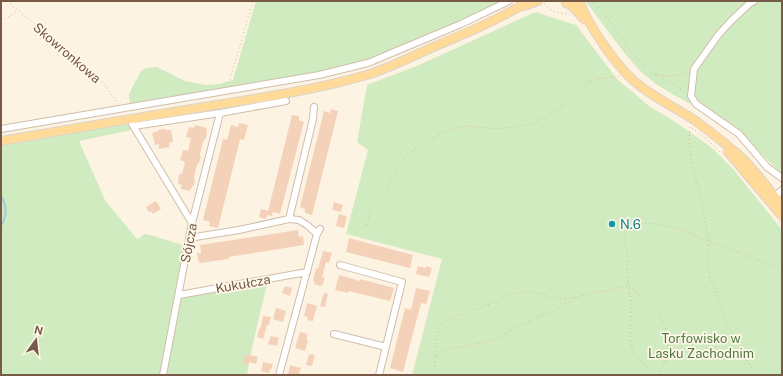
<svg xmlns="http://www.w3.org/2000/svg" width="783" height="376" font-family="'Public Sans',sans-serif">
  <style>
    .green { fill: #d1ebc0 }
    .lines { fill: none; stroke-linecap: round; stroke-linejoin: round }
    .stream { stroke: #9ccfda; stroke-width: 2 }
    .building { fill: #f4d1b9 }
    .minor-casing { stroke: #d1bdab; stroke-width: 8 }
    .major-casing { stroke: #dbd4cf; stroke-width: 10 }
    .path { stroke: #d9b49c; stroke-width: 1; stroke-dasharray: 1 3; stroke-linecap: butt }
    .minor { stroke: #fff; stroke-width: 6 }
    .major { stroke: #ffda98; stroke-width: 8 }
    .culture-dot { fill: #0f9aa8; stroke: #fff7e9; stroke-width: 1.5 }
    .labels { text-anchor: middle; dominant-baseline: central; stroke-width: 3.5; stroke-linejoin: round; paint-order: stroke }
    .street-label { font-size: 13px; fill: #765947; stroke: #fff7e9 }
    .culture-label { font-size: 13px; fill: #0d838f; stroke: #fff7e9; text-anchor: start }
    .park-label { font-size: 13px; fill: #507c3f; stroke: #fff7e9 }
  </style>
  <rect width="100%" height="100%" fill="#fdf3e2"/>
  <path class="green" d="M256,1H502L455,24L367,61L320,72L222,90L130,105L129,94L141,71L146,68L157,67L185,81L205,85L219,84L233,80Z
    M583,1H782V174L729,122L687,102L672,94L656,84L640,71L626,55L586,2L584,3Z
    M535,12L576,25L617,79L649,106L677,123L712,148L734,170L782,230V375H412L442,259L346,234L368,150L357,142L367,85L419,65Z
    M124,123L129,126L132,130L79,141L105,200L136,238L138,239L145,234H147L186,246L176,292L269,276L253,343L247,375H1V145Z"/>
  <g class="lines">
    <path class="stream" d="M1,197C7,203 7,218 1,225"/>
  </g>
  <path class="building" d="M331,109L338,111L312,215L305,213V209L300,207L324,111L330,113Z
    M292,115L299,116V120L304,122L280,214L273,212L272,216L267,215L266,219L259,217L261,209L268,211Z
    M239,123L248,125L244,140L240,139L218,228L209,226L210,222L203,220L223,139L227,140L231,125L238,127Z
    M195,125L207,128L206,133H207L205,140H204L203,142L200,154V156H201L199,163H198L197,165L194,177V179H195L194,186H192V188H191L190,191L181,189L182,185L178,184L179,174H182L185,162L180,160L183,150L188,151L191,138L186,137L189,127L194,128Z
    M165,129V130H171L173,142L169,143L170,147L159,149V144L155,145L152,133L156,132L158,131V130Z
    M156,201L161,209L153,214L151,211L149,212L146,207Z
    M334,202L343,205L341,212L332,210Z
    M339,214L347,216L344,228L336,226Z
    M298,230L299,237L303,236L304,245L229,257V259L199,263L197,253H201L200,245Z
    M349,238L413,255L410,268L346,252Z
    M323,251L332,253L329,263L326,262L322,277L325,278L322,286L314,284L315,282L313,281L316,268L318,269Z
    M418,266L426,268V266L432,268L429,277L416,274Z
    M339,275L360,281V279L394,288L390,301L349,291L348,293L335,290Z
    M285,286L292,288L290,296L282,293Z
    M416,288L430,291L426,304L421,303L403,372L390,368L405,308L411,310Z
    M324,293L328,294L325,307L320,306Z
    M307,303L317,306L313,321L307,320L308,317L304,316Z
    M276,308L286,311L283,322L273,319Z
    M263,316L271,317L269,325H267L263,339L257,337L260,327H261Z
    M300,332L308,334L306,340L308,341L305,351L295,348Z
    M271,336L279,338L277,346L268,344Z
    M245,354L258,357L256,364L249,362L248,365L243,364Z
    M309,354L315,355L312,366L306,365Z
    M263,362L273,364L271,370L270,369L269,373L261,371Z
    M290,365L301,368L299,375H288Z"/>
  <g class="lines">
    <g class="minor-casing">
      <path id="minor" d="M754,1L749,4L732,20L719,34L694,69L691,96L696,104L739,134L767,167L782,178
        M132,124L192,223
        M134,126L220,113L286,101
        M1,129L319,75L368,63L461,24L509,1
        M772,199L782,190
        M289,219L313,119L314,107
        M189,238L239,230L289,219L299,220L307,225L317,234
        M340,265L402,282L379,375
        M179,295L307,272
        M334,334L386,347
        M163,375L192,223L220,113
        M279,375L317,234L320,229"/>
    </g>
    <g class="major-casing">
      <path id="major" d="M579,1C589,26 614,63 634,81C650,95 670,105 688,116C704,126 719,139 734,151C752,166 767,187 782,206
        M566,3L571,5L584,19
        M524,6L538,1
        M1,141C69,129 136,118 204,107C259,98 316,90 370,74C391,67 411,57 431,48C464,34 498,20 529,1
        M728,152L782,216"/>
    </g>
    <path class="path" d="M7,1L100,79L118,103
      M544,4C552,12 559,14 570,14
      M599,7L634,56L653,74L666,76L680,75L688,71
      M1,21L18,11
      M656,75L675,85L684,92
      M229,83L253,1
      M690,127L689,141L692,169L700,192L709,241L708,263L710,279L716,291L717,297C723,311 728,326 734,339C740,352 749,362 755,375
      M692,128L709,141L720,152
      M779,222L782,227
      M367,225L370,211L387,190L397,168L407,155L423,143L449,130L466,126L499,129L532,124L554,112L575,95L585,84L599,79L620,76
      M435,356L436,340L440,325L447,320L495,302L504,297L520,292H533L547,296L561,299L577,297
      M434,375L435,357L444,350L492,341L522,324L554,311L566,303L580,296L628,286C638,295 651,303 658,313C667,325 670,345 666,358C664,364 661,370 658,375
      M656,375C650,368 641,364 636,357C626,342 632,318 631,300C631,295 629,290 628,285C628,279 627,273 627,267C628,263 629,259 628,255C627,249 623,241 625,235C633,205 708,241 725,248C736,252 748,256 759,260C767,263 774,266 782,269"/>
    <use href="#minor" class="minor"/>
    <use href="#major" class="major"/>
  </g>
  <circle class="culture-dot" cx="612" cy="224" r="4"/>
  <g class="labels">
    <g class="street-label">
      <text transform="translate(67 53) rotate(41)">Skowronkowa</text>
      <text transform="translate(189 243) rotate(-79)">Sójcza</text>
      <text transform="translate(243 284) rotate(-10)">Kukułcza</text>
    </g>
    <g class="culture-label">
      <text x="620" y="224">N.6</text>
    </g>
    <g class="park-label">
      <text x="701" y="338">Torfowisko w<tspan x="701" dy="15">Lasku Zachodnim</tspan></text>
    </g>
  </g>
  <rect width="783" height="376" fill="none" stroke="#765947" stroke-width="4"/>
  <g transform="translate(36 340) rotate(15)" stroke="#fff7e9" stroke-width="3" paint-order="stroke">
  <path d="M0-3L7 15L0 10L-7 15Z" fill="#765947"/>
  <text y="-6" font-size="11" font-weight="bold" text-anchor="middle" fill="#765947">N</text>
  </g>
</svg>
